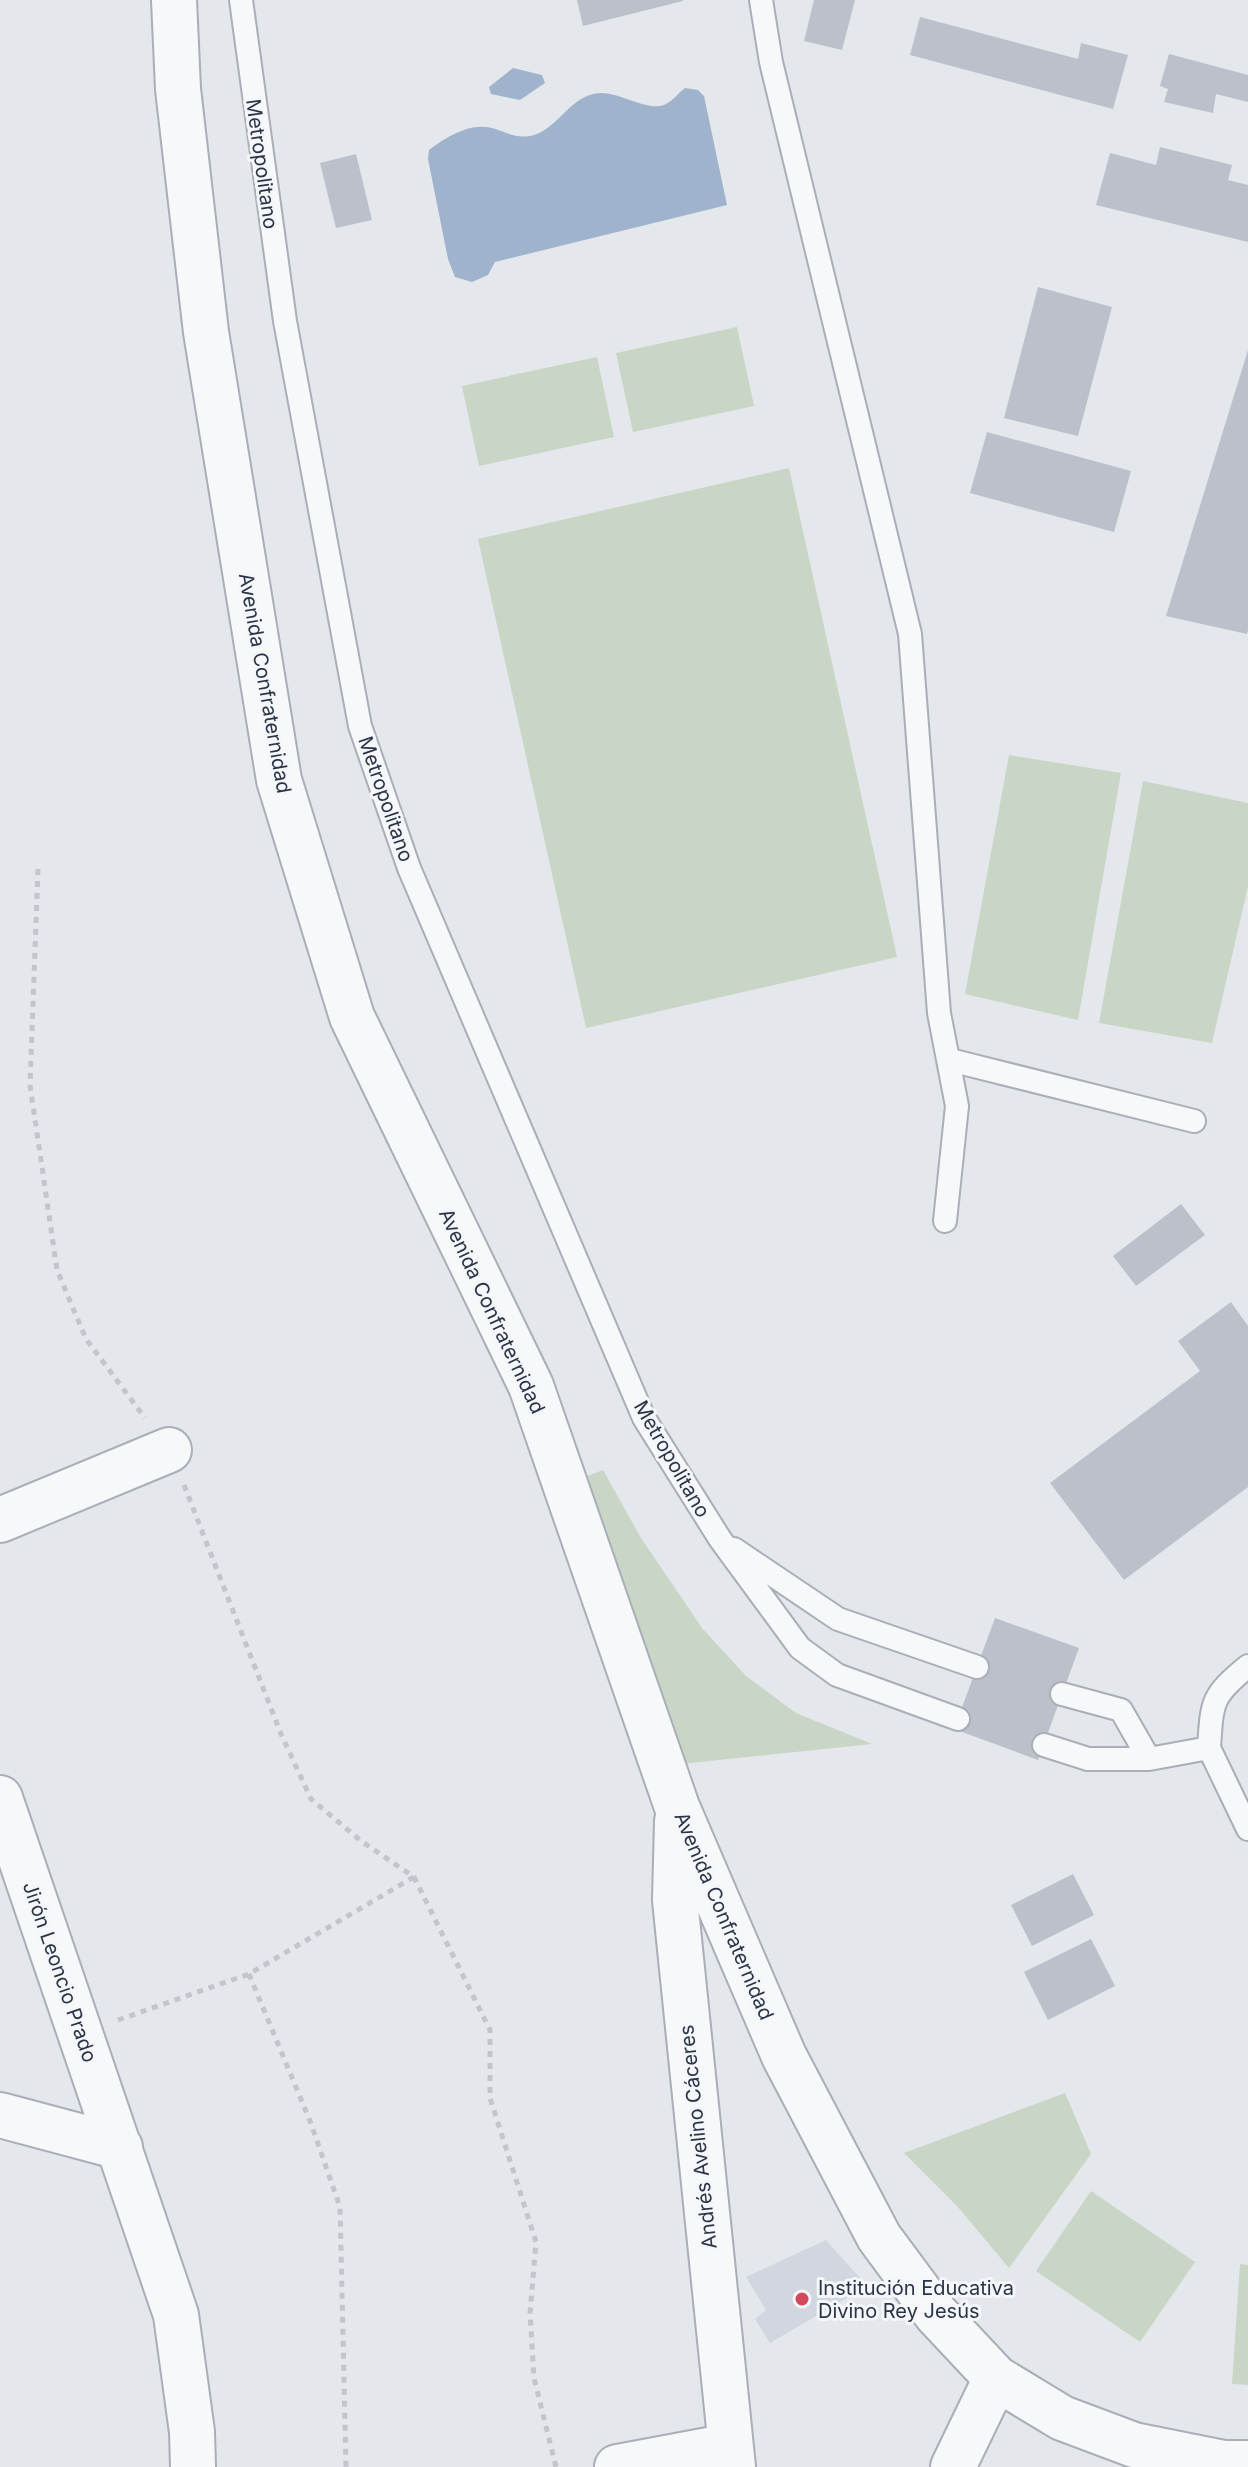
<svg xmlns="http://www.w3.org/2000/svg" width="1248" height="2467" font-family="Inter,sans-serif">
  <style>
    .built { fill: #d2d6de }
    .green { fill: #c9d6c5 }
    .water { fill: #9fb4cc }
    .building { fill: #bbc0ca }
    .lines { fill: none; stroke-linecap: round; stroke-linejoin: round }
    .service-casing { stroke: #a9aeb7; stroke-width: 26 }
    .minor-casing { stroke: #a9aeb7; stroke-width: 48 }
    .tertiary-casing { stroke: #a9aeb7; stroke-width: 48 }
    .path { stroke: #c2c5cb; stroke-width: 5; stroke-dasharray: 6 6; stroke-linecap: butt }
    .service { stroke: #f7f8fa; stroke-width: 22 }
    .minor { stroke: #f7f8fa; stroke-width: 44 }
    .tertiary { stroke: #f7f8fa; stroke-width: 44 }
    .poi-dot { fill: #d1495b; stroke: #f4f6f9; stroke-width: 3 }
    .labels { text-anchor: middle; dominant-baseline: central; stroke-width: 6; stroke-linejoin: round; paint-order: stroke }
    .street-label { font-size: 20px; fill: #2b3445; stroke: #f4f6f9 }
    .poi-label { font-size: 20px; fill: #2b3445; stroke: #f4f6f9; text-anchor: start }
  </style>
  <rect width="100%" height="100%" fill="#e4e7ec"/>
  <path class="built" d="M826,2240L867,2286L770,2343L755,2319L766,2310L746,2277Z"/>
  <path class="green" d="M737,327L754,406L633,432L616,353Z
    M597,357L614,437L479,466L462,386Z
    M789,468L897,957L586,1028L478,539Z
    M1009,755L1121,773L1078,1020L965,994Z
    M1143,781L1248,803V886L1212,1043L1099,1023Z
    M603,1470L641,1538L702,1628L746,1676L796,1713L872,1744L681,1764L577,1480Z
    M1065,2093L1091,2154L1009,2268L957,2206L904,2153Z
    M1091,2191L1195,2262L1140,2342L1036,2271Z
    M1240,2264L1248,2265V2385L1232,2384Z"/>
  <path class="water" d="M513,68L542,75L545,83L520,100L491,94L489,87Z
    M685,88L698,90L704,96L727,205L495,262L488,275L472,282L455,277L448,259L428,159L429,150C446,137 470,122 492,128C507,132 517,140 534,135C560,127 570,95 600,93C620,92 650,113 666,104C674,100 678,93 685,88Z"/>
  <path class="building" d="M577,0H683V1L583,26Z
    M814,0H855L842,50L804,41Z
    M920,17L1078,59L1081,43L1128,55L1113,109L910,55Z
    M1169,54L1248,75V102L1216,94L1213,113L1164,102L1168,89L1160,86Z
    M1160,147L1232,165L1228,180L1248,185V242L1096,205L1110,153L1156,165Z
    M356,154L372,220L336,228L320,163Z
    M1038,287L1112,307L1078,436L1004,418Z
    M1248,350V630L1247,634L1166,616Z
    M987,432L1131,471L1114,532L970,493Z
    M1181,1204L1205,1235L1136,1286L1113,1256Z
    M1231,1302L1248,1326V1487L1124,1580L1050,1483L1200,1371L1178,1341Z
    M995,1618L1079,1648L1038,1760L954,1729Z
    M1073,1874L1094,1915L1032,1946L1011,1905Z
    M1091,1939L1115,1986L1048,2020L1024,1972Z"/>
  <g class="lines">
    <g class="service-casing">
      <path id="service" d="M241,0L285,321L360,726L409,868L644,1418L720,1539L800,1648L837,1675L958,1719
        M761,0L771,62L910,634L939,1013L957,1106L945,1221
        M950,1060L1194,1121
        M734,1549L838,1619L977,1667
        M1062,1694L1121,1710L1149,1759
        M1044,1745L1088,1759H1149L1209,1748L1248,1829
        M1209,1748C1212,1702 1211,1696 1248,1666"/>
    </g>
    <g class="minor-casing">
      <path id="minor" d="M0,1520L169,1450
        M0,1798L176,2315L192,2432L193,2467
        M0,2115L120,2147
        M617,2467L729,2446
        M953,2467L996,2378"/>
    </g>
    <g class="tertiary-casing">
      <path id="tertiary" d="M174,0L178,89L206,332L279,780L352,1017L531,1386L677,1807L784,2056L879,2237L936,2314L996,2378L1062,2418L1134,2445L1224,2463H1248
        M677,1821L675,1900L733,2467"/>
    </g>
    <path class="path" d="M38,869L30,1085L57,1270L86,1339L145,1418
      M184,1485L281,1734L311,1799L361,1841L414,1877L490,2030V2098L536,2242L530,2313L534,2378L556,2467
      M249,1974L310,2121L340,2207L346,2467
      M118,2020L249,1974L414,1877"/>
    <use href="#service" class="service"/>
    <use href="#minor" class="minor"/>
    <use href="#tertiary" class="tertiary"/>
  </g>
  <circle class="poi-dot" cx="802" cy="2299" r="8"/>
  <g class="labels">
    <g class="street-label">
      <text transform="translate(262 164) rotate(82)">Metropolitano</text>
      <text transform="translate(265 683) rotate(80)">Avenida Confraternidad</text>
      <text transform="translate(386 799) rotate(71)">Metropolitano</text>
      <text transform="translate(492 1311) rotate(65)">Avenida Confraternidad</text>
      <text transform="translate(672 1459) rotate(60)">Metropolitano</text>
      <text transform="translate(724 1916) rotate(67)">Avenida Confraternidad</text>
      <text transform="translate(60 1972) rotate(71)">Jirón Leoncio Prado</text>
      <text transform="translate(698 2137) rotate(-96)">Andrés Avelino Cáceres</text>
    </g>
    <g class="poi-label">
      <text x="818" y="2288">Institución Educativa<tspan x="818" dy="23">Divino Rey Jesús</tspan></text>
    </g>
  </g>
</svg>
